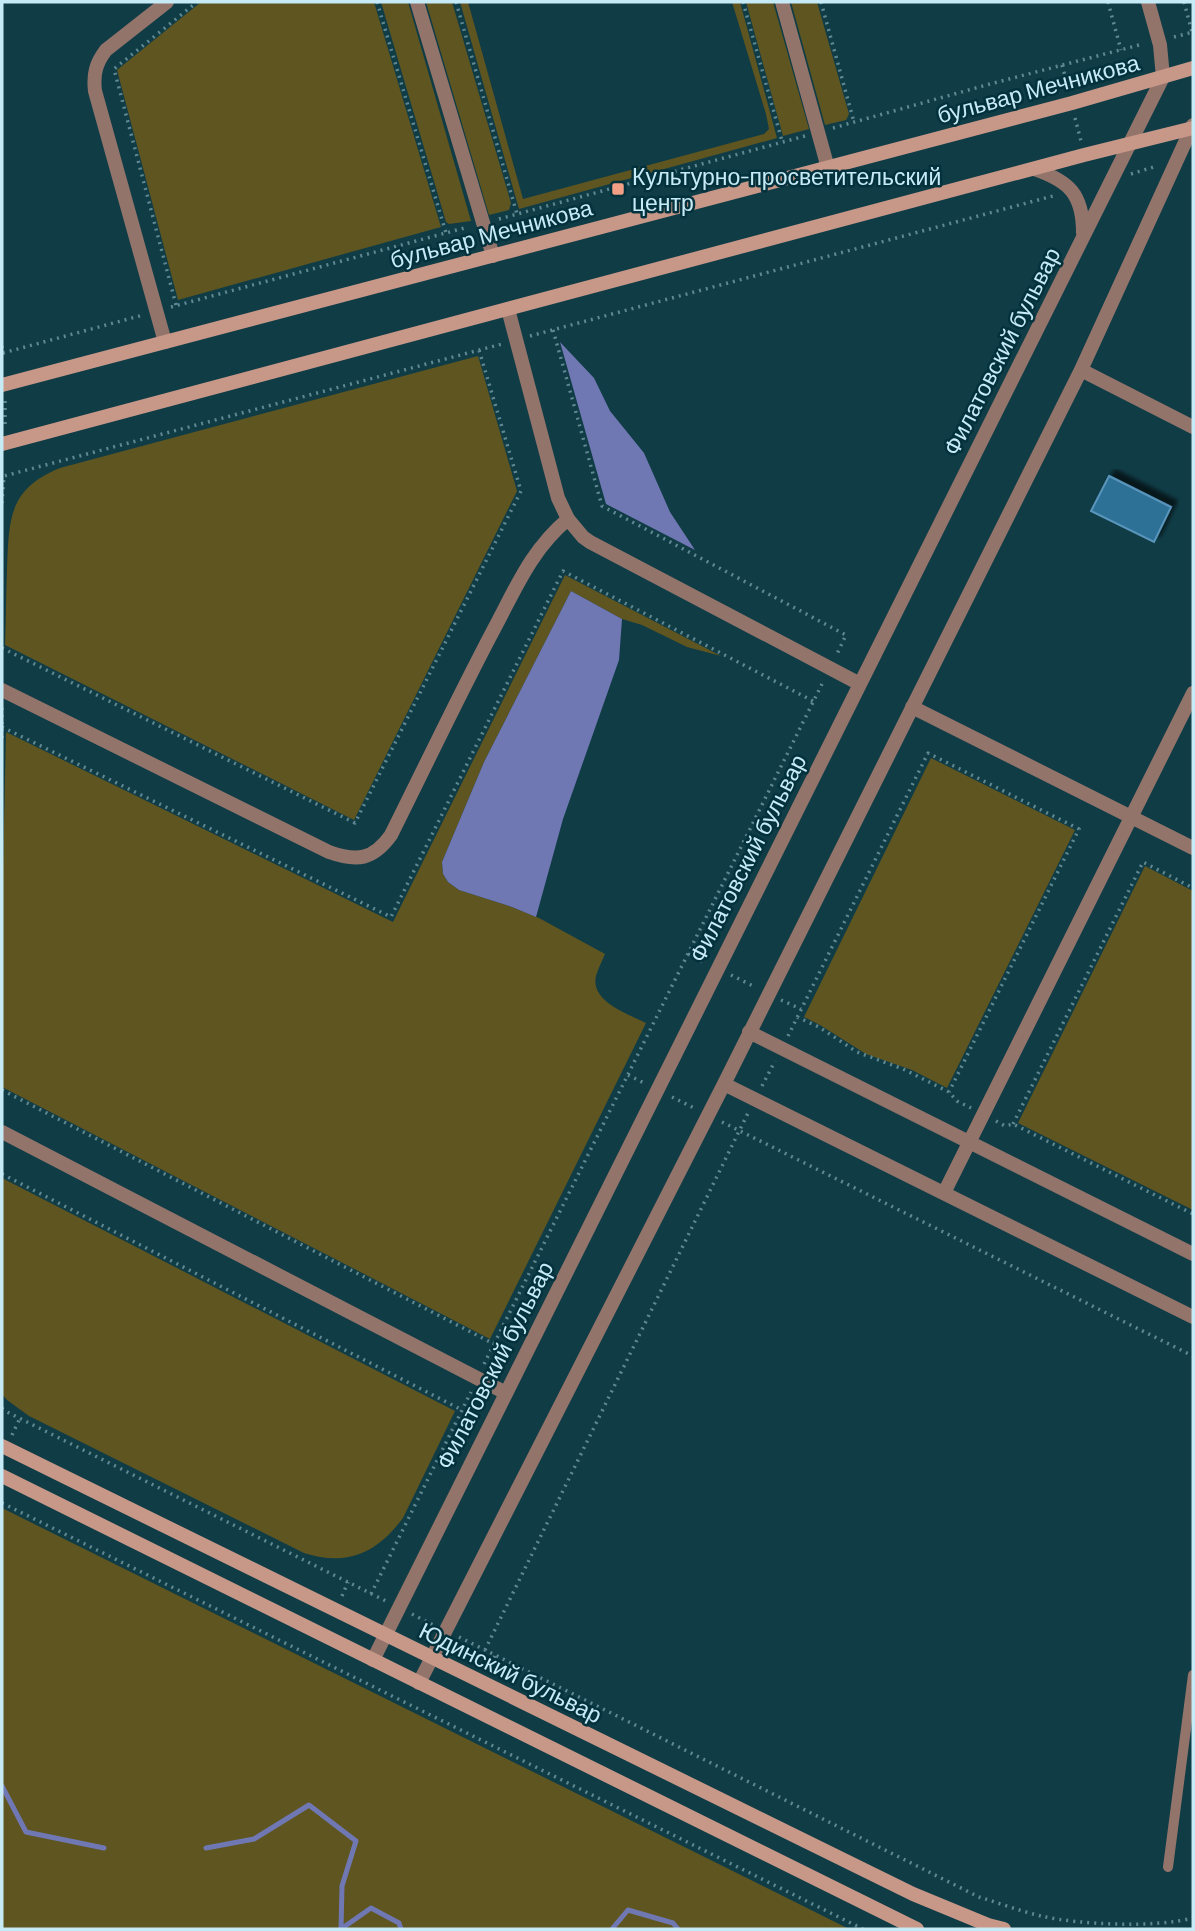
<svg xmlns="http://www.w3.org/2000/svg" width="1195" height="1931" font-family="Barlow,sans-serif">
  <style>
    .green { fill: #5f5520 }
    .water { fill: #7078b3 }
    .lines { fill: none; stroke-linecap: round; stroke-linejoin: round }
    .stream { stroke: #7078b3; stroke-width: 5 }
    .building { fill: #2d7197; stroke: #5a95bb; stroke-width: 2; filter: url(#shadow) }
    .path { stroke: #5f8893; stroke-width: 3.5; stroke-dasharray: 2 5; stroke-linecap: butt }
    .lane { stroke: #93746b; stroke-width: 10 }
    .street { stroke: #93746b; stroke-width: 14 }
    .secondary { stroke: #c79788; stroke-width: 14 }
    .poi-dot { fill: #f39f85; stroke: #03313c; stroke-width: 2.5 }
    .labels { text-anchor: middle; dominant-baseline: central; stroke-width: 5; stroke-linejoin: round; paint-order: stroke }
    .street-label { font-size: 23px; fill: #c6ebf6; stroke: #03313c }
    .poi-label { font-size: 23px; fill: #c6ebf6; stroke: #03313c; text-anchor: start }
  </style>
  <defs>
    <filter id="shadow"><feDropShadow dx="6" dy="-6" stdDeviation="2" flood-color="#0009"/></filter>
  </defs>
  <rect width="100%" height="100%" fill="#103c46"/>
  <path class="green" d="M201,2H374L441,227L178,300L117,70Z
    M381,2H408L471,221L449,224L446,222Z
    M426,2H452L511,203L509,210L489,215Z
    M460,2H468L523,199L764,134L769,129L766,114L732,2H740L777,138L519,209Z
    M746,2H773L809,129L783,136Z
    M791,2H817L849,114L846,120L825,125Z
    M478,356L517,491L354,820L5,645C6,620 6,594 7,569C9,520 8,489 60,468Z
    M565,575L721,656L687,647L642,625L622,619L571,591L484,762L442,862L443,874L448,882L459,890L512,907L539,918L605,954C602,961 598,969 596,976C590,1002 629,1014 646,1023L490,1339L2,1087V917L6,732L393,922Z
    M931,758L1075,830L947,1088L912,1070L866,1054L820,1025L804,1017Z
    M1145,866L1193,891V1210L1018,1123Z
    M2,1178L455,1411L403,1518C377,1553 347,1567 304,1553L29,1416L7,1400L2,1394Z
    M2,1508L791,1900L849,1929H2Z"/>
  <path class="water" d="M560,342L594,378L610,411L644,453L670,512L695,550L606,504Z
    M571,591L622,619L619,660L563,819L536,917L512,907L459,890L448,882L443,874L442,862L484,762Z"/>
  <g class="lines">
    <path class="stream" d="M2,1786L26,1832L104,1848
      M206,1848L254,1839L309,1805L356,1841L342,1886L341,1929L371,1908L399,1923L401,1929
      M612,1929L628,1910L673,1923L678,1929"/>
  </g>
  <path class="building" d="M1109,476L1171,507L1154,542L1091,511Z"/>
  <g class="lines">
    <path class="path" d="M377,2L446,233
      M456,2L517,214
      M743,2L782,141
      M821,2L854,122
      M1108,2L1121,50
      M1184,2L1192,32
      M1174,37L1193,32
      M1062,65L1069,90
      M1075,118L1081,141
      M833,128L990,84L1143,44
      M1131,174L1157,166
      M499,219L805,136
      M176,305L114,69L197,2
      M171,307L468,227
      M553,330L602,506L846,635L836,656
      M530,336L1053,196
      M2,346L3,353L143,315
      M5,401V426
      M2,503L4,476L502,344
      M2,648L355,823L521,491L479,350
      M2,708V743
      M2,727L391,917L563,571L813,701
      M688,954L705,963
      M731,975L755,987
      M781,1000L801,1009
      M797,1017L819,1027L857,1052L903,1069L949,1092L957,1101L971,1108
      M788,1036L928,753L1079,829L949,1092
      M628,1075L646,1084
      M762,1086L775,1061
      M2,1090L494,1344L483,1366
      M672,1097L696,1109
      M996,1121L1005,1126L1013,1124L1193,1214
      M722,1122L1193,1356
      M1013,1124L1143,862L1193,888
      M2,1174L462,1410
      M494,1344L823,682
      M2,1408L7,1412L386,1601
      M12,1435L20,1418
      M2,1503L863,1929
      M371,1594L471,1392
      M342,1596L348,1582
      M412,1614L433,1625
      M459,1637L979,1897C999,1903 1020,1911 1041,1916C1081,1925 1154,1928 1193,1918
      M485,1650L749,1111
      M488,1670L495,1656"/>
    <path class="lane" d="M1168,1867L1193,1675"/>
    <path class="street" d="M417,2L493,256
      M782,2L828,168
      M1034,169C1069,181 1083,194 1083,233
      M508,309L558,498L568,519L583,537L590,542L860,684
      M165,342L95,91C93,74 96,63 106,50L167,2
      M1081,370L1193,427
      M2,690L329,852C357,862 373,860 391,835C425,767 458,697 494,629C516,588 531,550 568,519
      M912,707L1193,848
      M749,1032L1193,1254
      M724,1084L1193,1317
      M2,1132L506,1393
      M944,1193L1193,693
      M373,1660L1163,77L1160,45L1148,2
      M419,1683L724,1084L1081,370L1193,125"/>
    <path class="secondary" d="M2,385L1072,103L1193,68
      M2,444L1084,155L1193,128
      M2,1446L913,1894L988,1925L1004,1929
      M2,1476L917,1929"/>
  </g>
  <rect class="poi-dot" x="611" y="182" width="14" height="14" rx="3.5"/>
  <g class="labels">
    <g class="street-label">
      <text transform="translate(1038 88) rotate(-15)">бульвар Мечникова</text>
      <text transform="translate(491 233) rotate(-15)">бульвар Мечникова</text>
      <text transform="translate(1001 351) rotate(-63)">Филатовский бульвар</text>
      <text transform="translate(747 858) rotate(-63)">Филатовский бульвар</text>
      <text transform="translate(494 1365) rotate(-63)">Филатовский бульвар</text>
      <text transform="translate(511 1672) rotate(26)">Юдинский бульвар</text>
    </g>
    <g class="poi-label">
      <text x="632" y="176">Культурно-просветительский<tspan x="632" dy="26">центр</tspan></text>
    </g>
  </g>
  <rect width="1195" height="1931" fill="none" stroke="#c6ebf6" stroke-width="7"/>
</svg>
